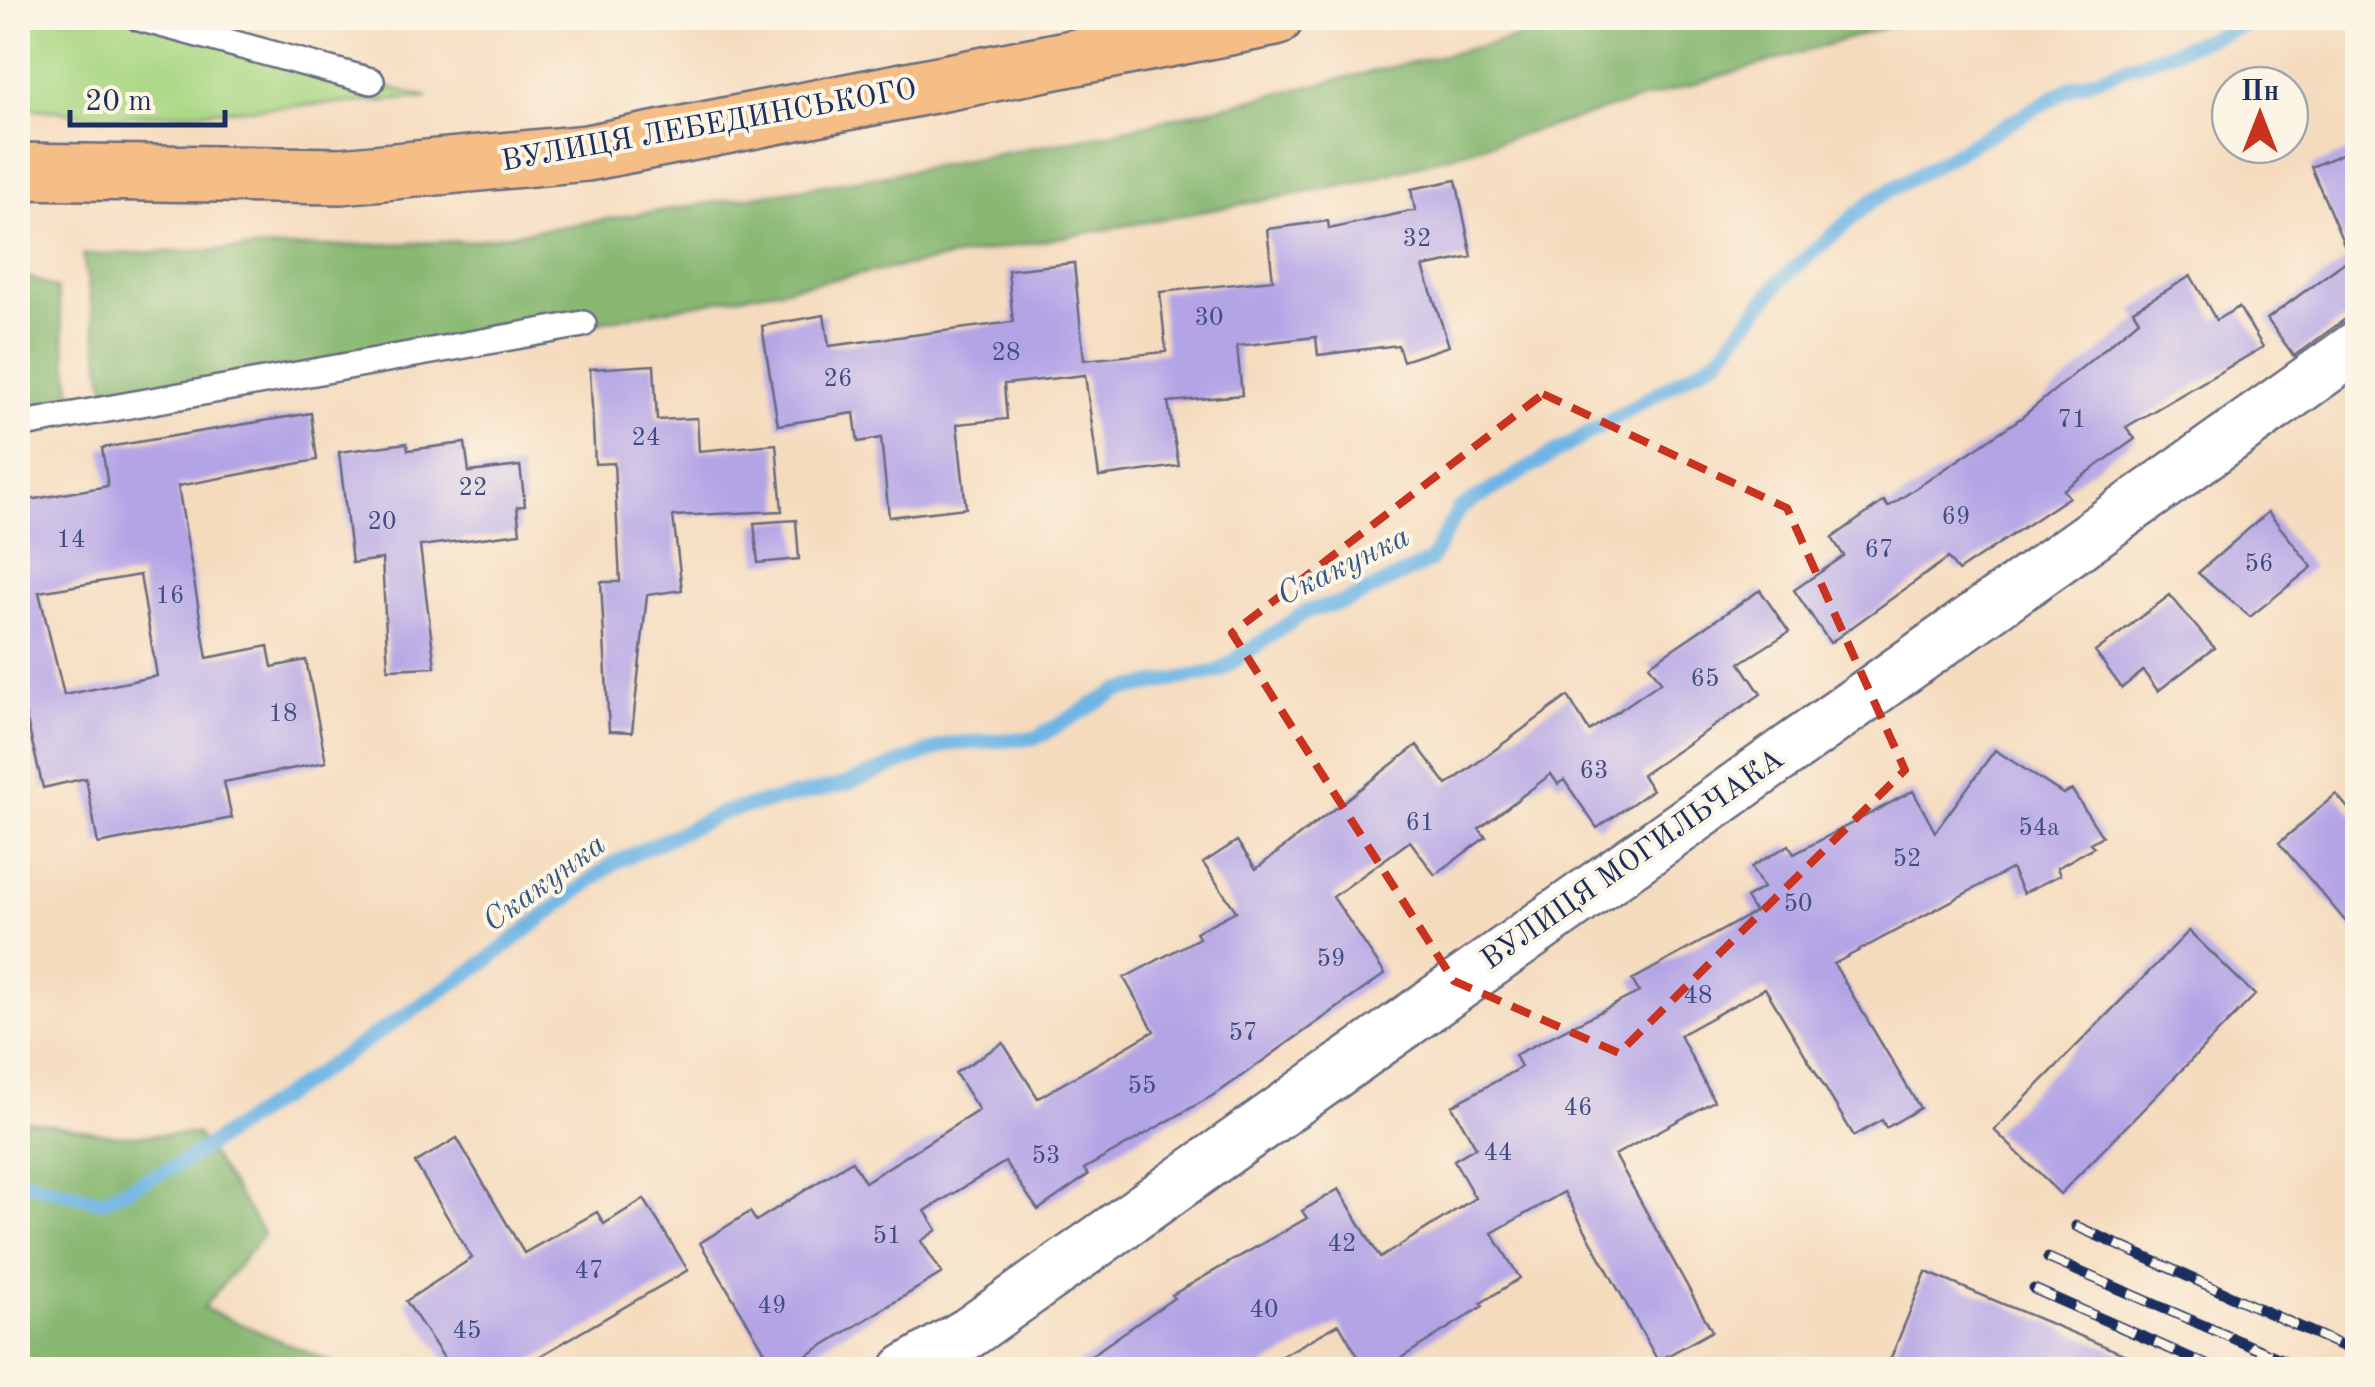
<svg xmlns="http://www.w3.org/2000/svg" width="2375" height="1387" font-family="'Old Standard TT',serif">
  <style>
    .green { fill: #abd885; stroke: #638472; stroke-width: 2.5 }
    .forest { fill: #88b872; stroke: #527468; stroke-width: 2.5 }
    .lines { fill: none; stroke-linecap: round; stroke-linejoin: round }
    .stream { stroke: #6eb5e5; stroke-width: 15 }
    .building { fill: #b3a4e6; fill-rule: evenodd }
    .lane-casing { stroke: #676b80; stroke-width: 30 }
    .street-casing { stroke: #676b80; stroke-width: 55 }
    .primary-casing { stroke: #676b80; stroke-width: 60 }
    .lane { stroke: #fff; stroke-width: 25 }
    .street { stroke: #fff; stroke-width: 50 }
    .primary { stroke: #f6be87; stroke-width: 55 }
    .rail-casing { stroke: #1b2f5e; stroke-width: 11 }
    .rail { stroke: #fcf5e5; stroke-width: 8; stroke-dasharray: 22; stroke-linecap: butt }
    .marked { fill: none; stroke: #c8321e; stroke-width: 8; stroke-dasharray: 20 12; stroke-linejoin: round }
    .labels { text-anchor: middle; dominant-baseline: central; stroke-width: 8; stroke-linejoin: round; paint-order: stroke }
    .number-label { font-size: 25px; fill: #414c80 }
    .street-label { font-size: 30px; fill: #1b2f5e; stroke: #fcf5e5 }
    .water-label { font-size: 32px; font-style: italic; fill: #345786; stroke: #fcf5e5 }
  </style>
  <rect width="100%" height="100%" fill="#fcf5e5"/>
  <filter id="ink" filterUnits="userSpaceOnUse"><feTurbulence type="fractalNoise" baseFrequency=".01" numOctaves="2"/><feDisplacementMap in="SourceGraphic" scale="20" xChannelSelector="R" yChannelSelector="G"/><feConvolveMatrix kernelMatrix="1 2 1 2 8 2 1 2 1" color-interpolation-filters="sRGB"/></filter>
  <filter id="wash" filterUnits="userSpaceOnUse"><feTurbulence type="fractalNoise" baseFrequency=".0048" numOctaves="4" result="noise"/><feDisplacementMap in="SourceGraphic" scale="40" xChannelSelector="R" yChannelSelector="G"/><feGaussianBlur stdDeviation="2.25" result="paint"/><feColorMatrix in="noise" values="0 0 0 0 0 0 0 0 0 0 0 0 0 0 0 0 0 1.4 0 .05"/><feComposite in="paint" operator="in"/></filter>
  <g filter="url(#wash)">
    <rect width="100%" height="100%" fill="#f5dbbe"/>
    <path class="green" d="M18,18H138L428,98L110,117L18,107Z"/>
    <path class="forest" d="M1601,18H1918L1358,183L109,412L83,255L469,241L882,176L1105,134Z
      M18,273L57,289L75,417L18,425Z
      M18,1119L118,1136L197,1134L264,1234L203,1308L347,1369H18Z"/>
    <g class="lines">
      <path class="stream" d="M18,1180L101,1201L183,1162L481,965L614,863L724,812L843,785L949,744L1036,738L1117,691L1219,671L1307,611L1346,602L1430,561L1459,509L1719,357L1782,279L1873,200L2072,87L2254,22"/>
    </g>
    <g id="blocks">
      <path class="building" d="M2358,147V310L2294,356L2267,319L2350,258L2311,167Z
        M1456,180L1472,257L1423,267L1449,346L1403,361L1398,345L1318,355L1316,337L1237,346L1242,395L1168,402L1179,466L1099,477L1085,375L1004,384L1007,419L957,424L966,508L889,517L881,438L858,442L854,413L778,425L762,326L824,315L829,346L1013,322L1008,270L1074,263L1084,360L1166,352L1160,292L1273,280L1267,229L1328,221L1329,229L1415,210L1411,189Z
        M2191,276L2216,320L2239,307L2263,347L2126,427L2135,439L2063,490L2069,497L1958,571L1948,558L1830,643L1794,590L1844,556L1832,538L1884,501L1888,507L2021,418L2139,320L2133,310Z
        M654,365L657,420L697,418L699,451L776,444L782,511L673,516L682,590L647,595L632,732L609,731L601,582H620L614,463L595,464L590,369Z
        M311,413L317,460L178,486L207,658L268,646L272,667L306,660L326,762L224,782L232,818L98,844L86,778L43,788L18,683V502L108,486L102,448ZM140,575L157,676L64,695L39,592Z
        M407,443L408,450L465,443L469,472L520,466L525,505L517,507L520,533L420,546L435,667L388,669L382,559L352,563L339,452Z
        M2268,512L2312,567L2250,617L2198,573Z
        M796,520L799,559L758,563L754,523Z
        M1760,590L1789,632L1740,663L1761,694L1642,775L1652,790L1597,828L1564,780L1558,784L1551,774L1479,829L1486,837L1435,875L1410,841L1333,897L1385,974L1219,1092L1084,1169L1088,1175L1038,1210L1005,1162L925,1211L937,1230L921,1241L942,1273L783,1370H776L700,1243L750,1212L756,1221L852,1161L865,1182L979,1110L955,1073L1003,1043L1038,1098L1154,1031L1124,978L1199,938L1196,932L1236,911L1203,863L1237,841L1256,869L1417,745L1447,785L1568,696L1589,731L1661,682L1649,665Z
        M2170,595L2214,648L2158,691L2143,671L2122,688L2095,652Z
        M1995,750L2063,794L2072,790L2102,836L2090,843L2094,847L2057,868L2060,875L2023,893L2011,869L1834,964L1920,1108L1886,1128L1882,1120L1854,1136L1765,988L1680,1035L1714,1101L1615,1155L1712,1331L1658,1361L1564,1192L1492,1233L1520,1278L1481,1303L1483,1306L1382,1370H1366L1339,1324L1257,1370H1070L1174,1298L1172,1295L1307,1218L1302,1211L1339,1189L1380,1258L1475,1198L1454,1160L1476,1147L1452,1106L1521,1067L1515,1055L1639,992L1632,980L1755,912L1746,898L1763,888L1751,867L1789,845L1794,854L1913,791L1935,832Z
        M2336,794L2358,820V936L2279,843Z
        M2189,931L2255,995L2060,1194L1994,1130Z
        M457,1138L524,1253L597,1212L604,1224L644,1199L688,1270L516,1370H452L406,1301L472,1258L415,1163Z
        M1926,1272L2160,1369V1370H1886Z"/>
    </g>
  </g>
  <g filter="url(#ink)">
    <use href="#blocks" fill-opacity="0" stroke="#676b80" stroke-width="2.5"/>
    <g class="lines">
      <g class="lane-casing">
        <path id="lane" d="M139,18L371,81
          M18,425L583,324"/>
      </g>
      <g class="street-casing">
        <path id="street" d="M906,1370L970,1332L2358,346"/>
      </g>
      <g class="primary-casing">
        <path id="primary" d="M18,171L341,176L587,153L1275,18"/>
      </g>
      <use href="#lane" class="lane"/>
      <use href="#street" class="street"/>
      <use href="#primary" class="primary"/>
      <g class="rail-casing">
        <path id="rail" d="M2076,1226L2358,1353
          M2048,1258L2306,1370
          M2034,1289L2218,1370
          M18,1368L23,1370"/>
      </g>
      <use href="#rail" class="rail"/>
    </g>
  </g>
  <path class="marked" d="M1543,394L1787,508L1905,770L1619,1053L1454,981L1232,633Z"/>
  <g class="labels">
    <g class="number-label">
      <text x="1417" y="239">32</text>
      <text x="1209" y="318">30</text>
      <text x="1006" y="353">28</text>
      <text x="838" y="379">26</text>
      <text x="2072" y="420">71</text>
      <text x="646" y="438">24</text>
      <text x="473" y="488">22</text>
      <text x="1956" y="517">69</text>
      <text x="382" y="522">20</text>
      <text x="71" y="540">14</text>
      <text x="1879" y="550">67</text>
      <text x="2259" y="564">56</text>
      <text x="170" y="596">16</text>
      <text x="1705" y="679">65</text>
      <text x="283" y="714">18</text>
      <text x="1594" y="771">63</text>
      <text x="1420" y="823">61</text>
      <text x="2039" y="828">54а</text>
      <text x="1907" y="859">52</text>
      <text x="1798" y="904">50</text>
      <text x="1331" y="959">59</text>
      <text x="1698" y="996">48</text>
      <text x="1243" y="1033">57</text>
      <text x="1142" y="1086">55</text>
      <text x="1578" y="1108">46</text>
      <text x="1498" y="1153">44</text>
      <text x="1046" y="1156">53</text>
      <text x="887" y="1236">51</text>
      <text x="1342" y="1244">42</text>
      <text x="589" y="1271">47</text>
      <text x="772" y="1306">49</text>
      <text x="1264" y="1310">40</text>
      <text x="467" y="1331">45</text>
    </g>
    <g class="street-label">
      <text transform="translate(709 126) rotate(-10)">ВУЛИЦЯ ЛЕБЕДИНСЬКОГО</text>
      <text transform="translate(1633 860) rotate(-35)">ВУЛИЦЯ МОГИЛЬЧАКА</text>
    </g>
    <g class="water-label">
      <text transform="translate(1344 567) rotate(-26)">Скакунка</text>
      <text transform="translate(545 884) rotate(-36)">Скакунка</text>
    </g>
  </g>
  <rect width="2375" height="1387" fill="none" stroke="#fcf5e5" stroke-width="60"/>
  <g transform="translate(2260 115)"><circle r="48" fill="#fcf5e5" stroke="#a2a6af" stroke-width="2.5"/>
  <path d="M0-8L18 38L0 25L-18 38Z" fill="#c8321e"/>
  <text y="-15" font-size="28" font-weight="bold" text-anchor="middle" fill="#1b2f5e">Пн</text>
  </g>
  <path d="M70 110v15h155v-15" fill="none" stroke="#1b2f5e" stroke-width="5"/>
  <text x="85" y="110" font-size="30" fill="#1b2f5e" stroke="#fcf5e5" stroke-width="8" paint-order="stroke">20 m</text>
</svg>
